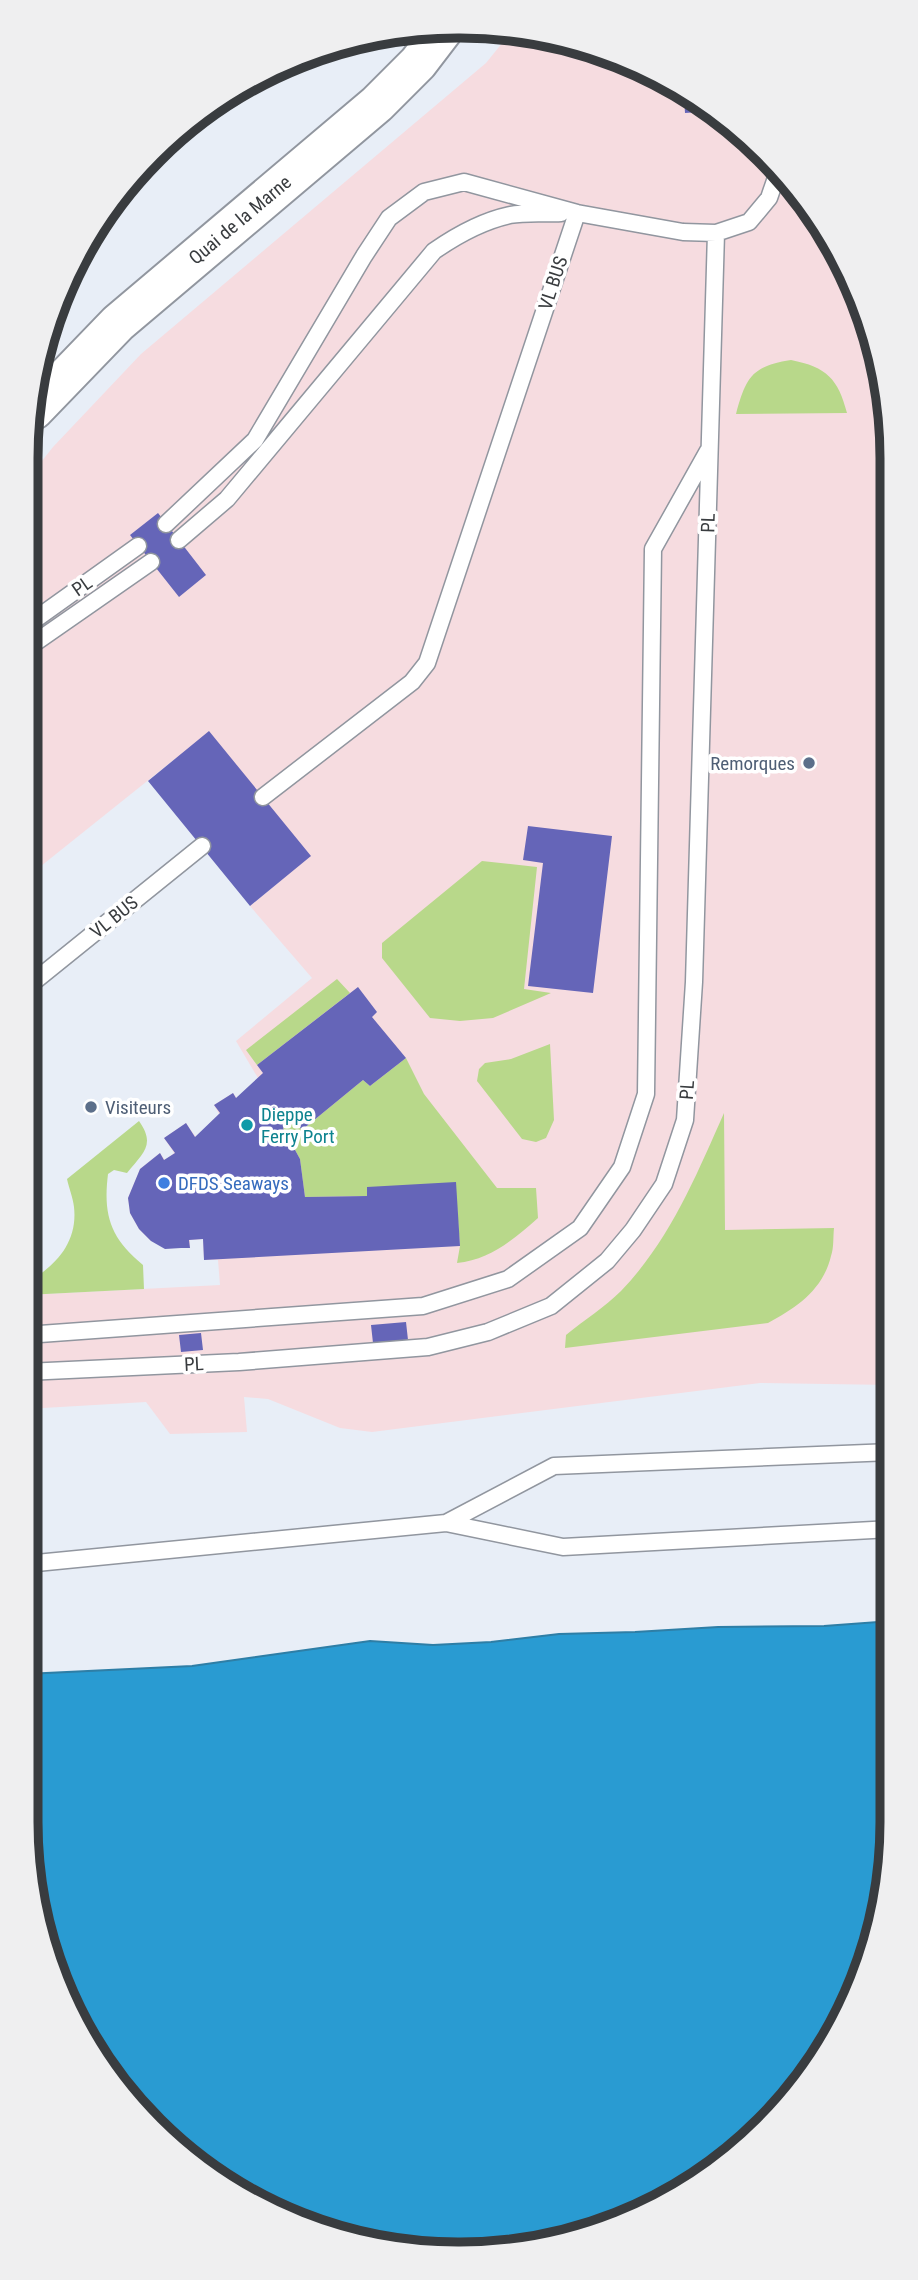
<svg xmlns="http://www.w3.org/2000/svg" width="918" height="2280" font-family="'Roboto Condensed',sans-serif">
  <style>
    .industrial { fill: #f6dce0 }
    .green { fill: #b8d88a }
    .water { fill: #299bd2; stroke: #2e7ea6; stroke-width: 2 }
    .building { fill: #6565b8 }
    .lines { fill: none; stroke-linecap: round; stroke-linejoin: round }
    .lane-casing { stroke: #91969f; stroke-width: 19 }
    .secondary-casing { stroke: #91969f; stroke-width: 42 }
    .lane { stroke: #fff; stroke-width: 16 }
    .secondary { stroke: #fff; stroke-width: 38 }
    .service-dot { fill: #5c6f8a; stroke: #fff; stroke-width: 2.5 }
    .culture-dot { fill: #0f9aa8; stroke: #fff; stroke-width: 2.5 }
    .shop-dot { fill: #3f7fe0; stroke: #fff; stroke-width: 2.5 }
    .labels { text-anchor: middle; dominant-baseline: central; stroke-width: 7; stroke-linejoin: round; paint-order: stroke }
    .street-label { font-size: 19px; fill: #393c3f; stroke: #fff }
    .service-label { font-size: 19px; fill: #4e5e75; stroke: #fff; text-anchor: end }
    .culture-label { font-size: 19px; fill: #0d838f; stroke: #fff; text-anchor: start }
    .shop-label { font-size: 19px; fill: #366cbe; stroke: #fff; text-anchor: start }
    .rim { fill: none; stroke: #393c3f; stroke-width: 9 }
  </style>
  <rect width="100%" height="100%" fill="#e8eef7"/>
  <path class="industrial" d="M507,37L598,49L699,99L785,174L847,268L888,402L891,1385L760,1383L372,1432L340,1428L268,1399L244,1397L247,1432L170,1434L146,1402L26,1409V1295L220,1285L218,1260H204L203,1239L190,1240V1248L151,1241L139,1229L130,1213L128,1198L140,1169L160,1153L165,1160L174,1153L164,1138L186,1123L196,1137L219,1114L214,1105L233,1093L237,1098L258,1078L236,1041L312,978L250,906L279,882L176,758L26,878V481L53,447L141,354L486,63Z"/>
  <path class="green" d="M791,360C827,367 838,379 847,413L736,414C746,377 752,366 791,360Z
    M482,861L537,867L524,989L551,993L493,1018L460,1021L430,1018L382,958V943Z
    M337,979L350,993L257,1065L246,1050Z
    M550,1044L554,1120L546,1138L536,1142L522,1139L477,1081L479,1069L485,1063L511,1059Z
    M406,1058L424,1094L497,1188H536L538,1218C514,1239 490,1260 457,1263L460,1246L455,1183L367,1196L305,1197L300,1159L283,1128L294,1120L302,1130L363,1080L370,1086Z
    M724,1113L725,1230L834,1228C833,1237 834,1248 831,1256C823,1290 796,1308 768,1323L565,1348L566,1335C584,1320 605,1307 621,1291C670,1240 696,1176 724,1113Z
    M139,1121C156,1145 143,1153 127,1173L114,1170L108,1174C103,1215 110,1238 143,1265L144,1289L26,1295V1283C55,1267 78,1243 74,1207C73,1198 69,1188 67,1179Z"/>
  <path class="water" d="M891,1621L892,1821L869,1960L802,2085L676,2196L544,2245L402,2250L243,2196L133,2106L49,1960L26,1821V1674L192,1666L370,1641L433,1645L491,1642L559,1634L635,1632L718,1627L824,1626Z"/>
  <path class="building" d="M691,95L699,99L713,111L685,113L684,96Z
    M158,513L206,575L179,597L130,535Z
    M209,731L311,856L250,906L148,781Z
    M528,826L612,836L593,993L528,986L543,863L523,860Z
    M358,987L377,1012L372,1017L406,1058L370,1086L363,1080L302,1130L294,1120L283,1128L300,1159L305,1197L367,1196V1187L456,1182L460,1246L204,1260L203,1239L189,1240L190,1248H181L165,1249L151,1241L139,1229L130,1213L128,1198L140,1169L160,1153L164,1160L175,1153L164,1138L186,1123L195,1137L220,1113L214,1105L233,1093L236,1098L263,1073L257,1065Z
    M406,1322L408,1340L373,1343L371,1325Z
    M201,1333L203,1350L181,1352L179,1335Z"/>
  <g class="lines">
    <g class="lane-casing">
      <path id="lane" d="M166,524L255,440L364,256L389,218L424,192L464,182L577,213L683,232L716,233L749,222L769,198L779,169
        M179,540L227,499L434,251C457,235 482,221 510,215C526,212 544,214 561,213
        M26,626L138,546
        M26,649L151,562
        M263,797L412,682L427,663L577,213
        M26,988L202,846
        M26,1335L423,1306L508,1279L580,1228L622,1167L646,1094L653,549L708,451
        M26,1372L239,1362L428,1347L488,1332L551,1306L607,1261L633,1230L664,1184L685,1120L694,982L716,233
        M446,1523L554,1466L891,1452
        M26,1564L446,1523L563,1547L891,1529"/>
    </g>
    <g class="secondary-casing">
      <path id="secondary" d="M34,410L118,323L377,104L418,63L444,29"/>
    </g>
    <use href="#lane" class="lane"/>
    <use href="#secondary" class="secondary"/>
  </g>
  <g class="service-dot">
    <circle cx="809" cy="763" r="7"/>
    <circle cx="91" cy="1107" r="7"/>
  </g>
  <circle class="culture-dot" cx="247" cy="1125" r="7"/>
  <circle class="shop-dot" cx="164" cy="1183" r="7"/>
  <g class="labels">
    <g class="street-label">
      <text transform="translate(240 220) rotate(-40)">Quai de la Marne</text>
      <text transform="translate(553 283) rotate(-72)">VL BUS</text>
      <text transform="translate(708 523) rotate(-88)">PL</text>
      <text transform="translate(82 586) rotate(-35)">PL</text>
      <text transform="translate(114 917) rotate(-39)">VL BUS</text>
      <text transform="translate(687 1090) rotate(-86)">PL</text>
      <text transform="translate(194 1364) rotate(-3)">PL</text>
    </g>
    <g class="service-label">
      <text x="795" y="763">Remorques</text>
      <text x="105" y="1107" text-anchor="start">Visiteurs</text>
    </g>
    <g class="culture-label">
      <text x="261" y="1114">Dieppe<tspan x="261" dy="22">Ferry Port</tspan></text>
    </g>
    <g class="shop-label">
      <text x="178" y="1183">DFDS Seaways</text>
    </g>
  </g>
  <path d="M0 0H918V2280H0ZM458 38H460A420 420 0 0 1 880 458V1822A420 420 0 0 1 460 2242H458A420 420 0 0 1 38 1822V458A420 420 0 0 1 458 38Z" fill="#efeff0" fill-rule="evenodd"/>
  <path class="rim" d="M458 38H460A420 420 0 0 1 880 458V1822A420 420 0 0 1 460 2242H458A420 420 0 0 1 38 1822V458A420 420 0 0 1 458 38Z"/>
</svg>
